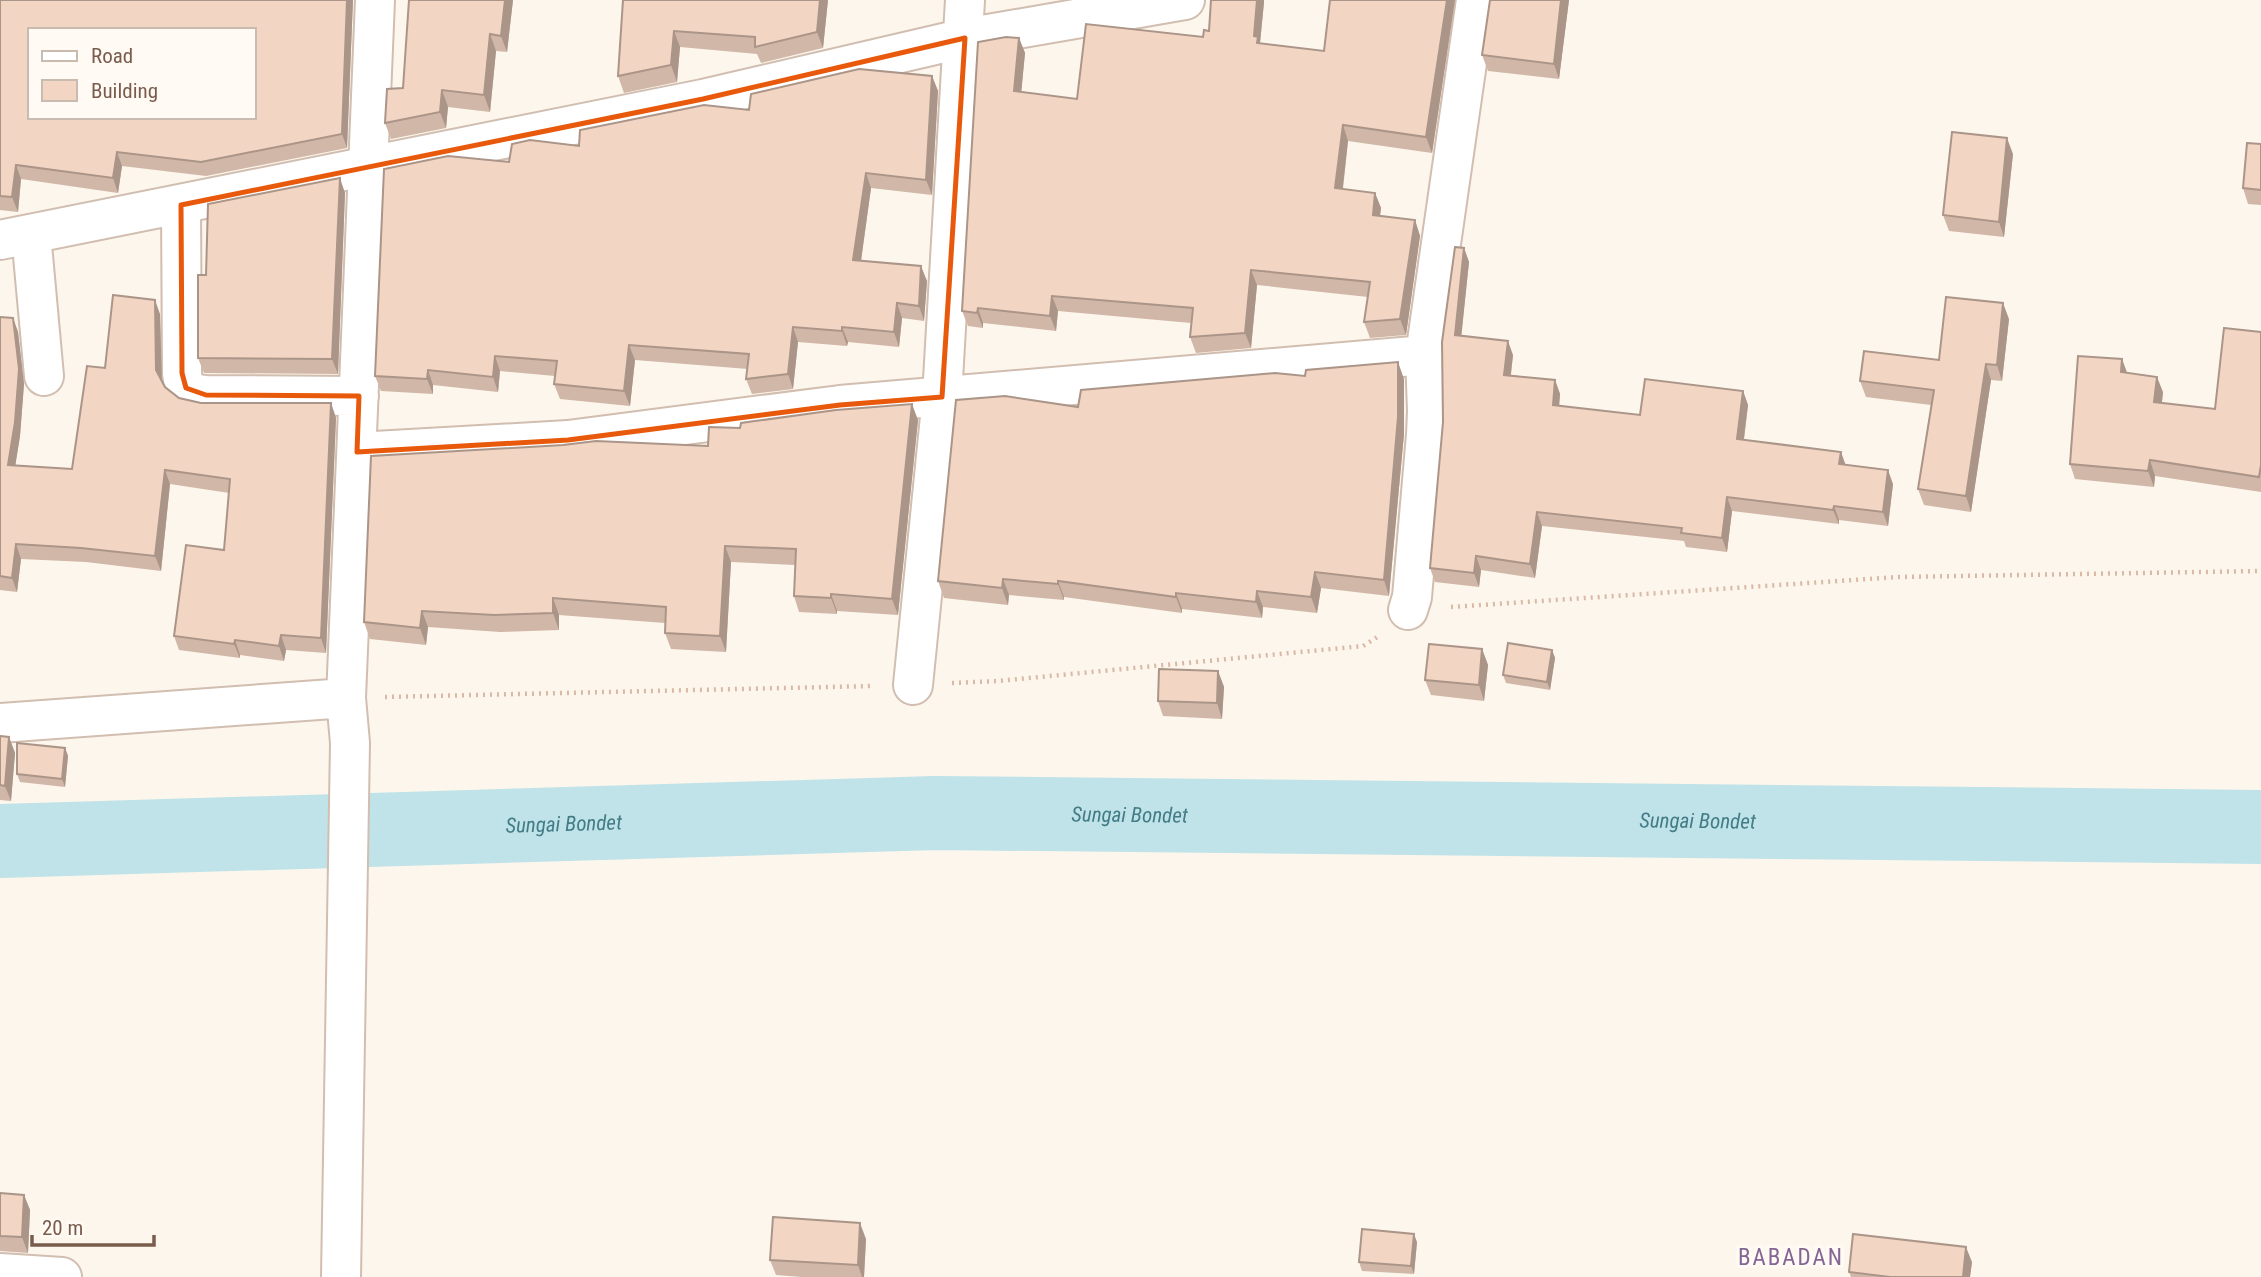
<svg xmlns="http://www.w3.org/2000/svg" width="2261" height="1277" font-family="'Roboto Condensed',sans-serif">
  <style>
    .lines { fill: none; stroke-linecap: round; stroke-linejoin: round }
    .river { stroke: #bfe3e8; stroke-width: 74 }
    .minor-casing { stroke: #d1beb0; stroke-width: 42 }
    .path { stroke: #d9b8a5; stroke-width: 4.5; stroke-dasharray: 2 5; stroke-linecap: butt }
    .minor { stroke: #fff; stroke-width: 38 }
    .wall { fill: #d1b7a8 }
    .shaded-wall { fill: #aa9588 }
    .building { fill: #f3d5c3; stroke: #aa9588; stroke-width: 2; fill-rule: evenodd }
    .marked { fill: none; stroke: #e8590c; stroke-width: 5; stroke-linejoin: round }
    .labels { text-anchor: middle; dominant-baseline: central; stroke-width: 7; stroke-linejoin: round; paint-order: stroke }
    .water-label { font-size: 21px; font-style: italic; fill: #437c86; stroke: #fffaf3 }
    .quarter-label { font-size: 23px; letter-spacing: 2px; fill: #846695; stroke: #fffaf3 }
  </style>
  <rect width="100%" height="100%" fill="#fdf6ec"/>
  <g class="lines">
    <path class="river" id="s1" d="M0,841L935,813L2261,827"/>
    <g class="minor-casing">
      <path id="minor" d="M181,205L182,373C183,389 191,394 206,395L359,396
        M31,234L44,376
        M0,240L703,99L965,38L1185,0
        M1425,355L1476,0
        M357,452L568,440L840,405L1425,355L1427,411L1426,435L1412,597L1408,610
        M913,685L942,397L965,0
        M0,723L346,698
        M0,1273L62,1277
        M341,1277L350,743L346,698L375,0"/>
    </g>
    <path class="path" d="M1451,607L1898,577L2261,571
      M952,683L998,681L1363,646L1379,636
      M385,697L873,686"/>
    <use href="#minor" class="minor"/>
  </g>
  <path class="wall" d="M0,0H353L347,148L206,176L122,166L118,193L21,179L18,212L0,210Z
    M513,0L507,52L496,51L490,112L448,107L446,128L391,139L385,123L403,88Z
    M623,0H828L823,48L761,63L757,54L680,47L677,82L624,93L618,76Z
    M1455,0L1432,153L1348,141L1343,189L1375,193L1381,208L1380,216L1415,220L1420,236L1406,335L1370,338L1364,322L1368,297L1257,285L1251,348L1196,353L1190,337L1191,323L1058,311L1056,331L983,323V328L968,326L962,311L1019,38L1025,53L1021,92L1077,99L1203,37L1209,31L1264,2L1260,43L1324,51Z
    M1490,0H1569L1559,79L1488,71L1482,55Z
    M932,76L938,91L932,195L871,188L861,261L927,281L924,321L902,318L899,347L848,342L847,346L798,342L793,389L752,394L746,379L748,369L635,360L630,406L560,399L554,384L555,376L500,371L498,392L433,385V394L381,391L375,376L509,162L579,146L749,110Z
    M2261,144V205L2248,204L2243,188Z
    M2013,154L2004,237L1949,231L1943,215Z
    M345,193L338,374L204,373L198,358L206,275Z
    M1464,248L1469,262L1461,336L1513,355L1511,375L1555,380L1560,394L1559,406L1640,415L1743,391L1748,405L1744,440L1845,465L1893,484L1888,526L1839,520V524L1732,511L1727,552L1686,547L1684,541L1542,526L1535,578L1481,570L1479,587L1435,582L1430,568Z
    M160,314L162,381L165,387L179,398L201,403H331L336,418L326,653L286,650L284,661L240,655V658L179,650L174,636L224,550L229,493L170,484L161,571L86,562L21,559L17,592L0,590V317L13,318L18,332L24,384L20,436L15,466L72,469L105,368Z
    M2009,319L2002,381L1991,380L1971,512L1924,505L1918,489L1931,405L1866,397L1860,381L1939,360Z
    M2261,332V492L2155,476L2154,487L2075,479L2070,464L2127,373L2163,392L2162,403L2215,409Z
    M1305,376L1404,379V434L1389,596L1321,588L1317,613L1263,607L1262,618L1182,609V613L1064,597V600L1009,595L1008,605L944,598L938,581L1078,407Z
    M918,420L898,615L837,611V614L799,612L794,596L795,565L731,562L726,652L671,649L665,633V623L559,615V630L500,632L428,627L426,645L370,639L364,622L740,428Z
    M1482,649L1488,665L1484,701L1431,695L1425,680Z
    M1552,650L1555,658L1550,690L1506,683L1503,675Z
    M1218,671L1224,687L1222,719L1163,716L1158,701Z
    M0,736L9,737L15,753L11,801L0,800Z
    M65,748L68,756L65,787L20,782L17,774Z
    M0,1193L24,1195L30,1210L28,1253L0,1251Z
    M866,1239L864,1277H802L776,1275L770,1260Z
    M1417,1242L1414,1274L1362,1271L1359,1262Z
    M1972,1262L1970,1277H1851L1849,1272Z"/>
  <path class="shaded-wall" d="M347,0H353L347,148L342,134Z
    M505,0H513L507,52L501,36Z
    M820,0H828L823,48L817,32Z
    M1257,0H1264V2L1260,43L1263,52L1254,36Z
    M1447,0H1455L1432,153L1426,137Z
    M1561,0H1569L1559,79L1554,64Z
    M674,31L680,47L677,82L671,65Z
    M490,34L496,51L490,112L484,95Z
    M1019,38L1025,53L1020,106L1014,91Z
    M932,76L938,91L932,195L926,180Z
    M442,90L448,107L446,128L440,112Z
    M1343,125L1348,141L1341,203L1335,188Z
    M2007,138L2013,154L2004,237L1999,222Z
    M117,152L122,166L118,193L113,178Z
    M16,165L21,179L18,212L12,197Z
    M866,173L871,188L859,275L853,260Z
    M340,178L345,193L338,374L332,359Z
    M1375,193L1381,208L1378,230L1373,215Z
    M1415,220L1420,236L1406,335L1400,319Z
    M1464,248L1469,262L1460,349L1455,335Z
    M921,266L927,281L924,321L919,306Z
    M1251,270L1257,285L1251,348L1245,333Z
    M1052,296L1058,311L1056,331L1050,316Z
    M155,300L160,314L162,385L156,370Z
    M897,303L902,318L899,347L894,332Z
    M2003,303L2009,319L2002,381L1997,365Z
    M978,308L983,323V328L977,313Z
    M13,318L18,332L24,384L20,436L13,480L8,465Z
    M793,327L798,342L793,389L788,374Z
    M842,327L848,342L847,346L842,331Z
    M1508,341L1513,355L1509,389L1504,375Z
    M629,345L635,360L630,406L624,391Z
    M495,356L500,371L498,392L493,377Z
    M2122,359L2128,375L2121,372Z
    M1398,362L1404,379V434L1389,596L1384,580Z
    M1986,364L1991,380L1971,512L1966,496Z
    M428,370L433,385V394L427,379Z
    M2157,377L2163,392L2160,418L2154,402Z
    M1555,380L1560,394L1558,419L1553,405Z
    M1743,391L1748,405L1742,453L1737,439Z
    M331,403L336,418L326,653L321,638Z
    M912,404L918,420L898,615L892,599Z
    M1841,452L1846,466L1839,464Z
    M2150,460L2155,476L2154,487L2148,471Z
    M165,470L170,484L161,571L155,556Z
    M1888,470L1893,484L1888,526L1883,512Z
    M1727,497L1732,511L1727,552L1722,538Z
    M1834,506L1839,520V524L1833,510Z
    M1537,512L1542,526L1535,578L1530,564Z
    M16,544L21,559L17,592L12,578Z
    M725,546L731,562L726,652L720,636Z
    M1476,556L1481,570L1479,587L1474,573Z
    M1315,572L1321,588L1317,613L1311,597Z
    M1003,579L1009,595L1008,605L1002,588Z
    M1058,581L1064,597V600L1058,584Z
    M1257,591L1263,607L1262,618L1256,602Z
    M1176,593L1182,609V613L1176,597Z
    M831,594L837,611V614L831,598Z
    M553,598L559,615V630L553,613Z
    M422,611L428,627L426,645L420,628Z
    M281,635L286,650L284,661L279,646Z
    M235,640L240,655V658L234,644Z
    M1482,649L1488,665L1484,701L1479,685Z
    M1552,650L1555,658L1550,690L1547,682Z
    M1218,671L1224,687L1222,719L1217,703Z
    M9,737L15,753L11,801L5,786Z
    M65,748L68,756L65,787L62,779Z
    M24,1195L30,1210L28,1253L22,1237Z
    M860,1223L866,1239L864,1277H862L858,1265Z
    M1414,1234L1417,1242L1414,1274L1411,1266Z
    M1966,1247L1972,1262L1970,1277H1963Z"/>
  <path class="building" d="M0,0H347L342,134L201,162L117,152L113,178L16,165L12,197L0,196ZM30,30H254V117H30Z
    M409,0H505L501,36L490,34L484,95L442,90L440,112L385,123L387,89L403,88Z
    M623,0H820L817,32L755,47V37L674,31L671,65L618,76Z
    M1211,0H1257L1254,36L1258,37L1257,43L1324,51L1330,0H1447L1426,137L1343,125L1335,188L1375,193L1373,215L1415,220L1400,319L1364,322L1370,282L1251,270L1245,333L1190,337L1193,308L1052,296L1050,316L978,308L977,313L962,311L978,42L1006,37L1019,38L1014,91L1077,99L1086,24L1203,37L1204,30L1209,31Z
    M1490,0H1561L1554,64L1482,55Z
    M859,69L932,76L926,180L866,173L853,260L921,266L919,306L897,303L894,332L842,327V331L793,327L788,374L746,379L749,354L629,345L624,391L554,384L557,361L495,356L493,377L428,370L427,379L375,376L384,169L448,156L509,162L512,144L530,140L579,146L580,130L704,105L749,110L751,94Z
    M1952,132L2007,138L1999,222L1943,215Z
    M2247,143L2261,144V190L2243,188Z
    M340,178L332,359L198,358V275H206L208,204Z
    M1455,247L1464,248L1455,335L1508,341L1504,375L1555,380L1553,405L1640,415L1645,379L1743,391L1737,439L1841,452L1839,464L1888,470L1883,512L1834,506L1833,510L1727,497L1722,538L1681,533L1682,528L1537,512L1530,564L1476,556L1474,573L1430,568L1443,422L1442,342Z
    M113,295L155,300L156,370L165,387L179,398L201,403H331L321,638L281,635L279,646L235,640L234,644L174,636L186,545L224,550L230,479L165,470L155,556L81,548L16,544L12,578L0,576V317L13,318L19,369L15,422L8,465L72,469L87,366L105,368Z
    M1946,297L2003,303L1997,365L1986,364L1966,496L1918,489L1934,390L1860,381L1864,351L1939,360Z
    M2224,328L2261,332V465L2259,477L2150,460L2148,471L2070,464L2078,356L2122,359L2121,372L2157,377L2154,402L2215,409Z
    M1398,362V417L1384,580L1315,572L1311,597L1257,591L1256,602L1176,593V597L1058,581V584L1003,579L1002,588L938,581L956,400L1005,396L1078,407L1081,390L1275,373L1305,376L1306,370Z
    M912,404L892,599L831,594V598L794,596L796,549L725,546L720,636L665,633L666,607L553,598V613L494,615L422,611L420,628L364,622L371,456L563,445L596,441L708,446L709,427L740,428L741,423L836,410Z
    M1508,643L1552,650L1547,682L1503,675Z
    M1429,644L1482,649L1479,685L1425,680Z
    M1159,669L1218,671L1217,703L1158,701Z
    M0,736L9,737L5,786L0,785Z
    M17,743L65,748L62,779L17,774Z
    M0,1193L24,1195L22,1237L0,1236Z
    M773,1217L860,1223L858,1265L770,1260Z
    M1362,1229L1414,1234L1411,1266L1359,1262Z
    M1853,1234L1966,1247L1963,1277H1890L1849,1272Z"/>
  <path class="marked" d="M965,38L942,397L840,405L568,440L357,452L359,396L206,395L186,388L182,373L181,205L703,99Z"/>
  <g class="labels">
    <g class="water-label">
      <text stroke="none"><textPath href="#s1" startOffset="1130">Sungai Bondet</textPath></text>
      <text stroke="none"><textPath href="#s1" startOffset="1698">Sungai Bondet</textPath></text>
      <text stroke="none"><textPath href="#s1" startOffset="564">Sungai Bondet</textPath></text>
    </g>
    <g class="quarter-label">
      <text x="1791" y="1257">BABADAN</text>
    </g>
  </g>
  <rect x="28" y="28" width="228" height="91" fill="#fffaf3" stroke="#cabbb1" stroke-width="2"/>
  <rect x="42" y="51" width="35" height="10" fill="#ffffff" stroke="#cabbb1" stroke-width="2"/>
  <text x="91" y="63" font-size="21" fill="#7a5c4d">Road</text>
  <rect x="42" y="80" width="35" height="21" fill="#f3d5c3" stroke="#cabbb1" stroke-width="2"/>
  <text x="91" y="98" font-size="21" fill="#7a5c4d">Building</text>
  <path d="M32 1235v10h122v-10" fill="none" stroke="#7a5c4d" stroke-width="3.5"/>
  <text x="42" y="1235" font-size="21" fill="#7a5c4d" stroke="#fffaf3" stroke-width="5" paint-order="stroke">20 m</text>
</svg>
